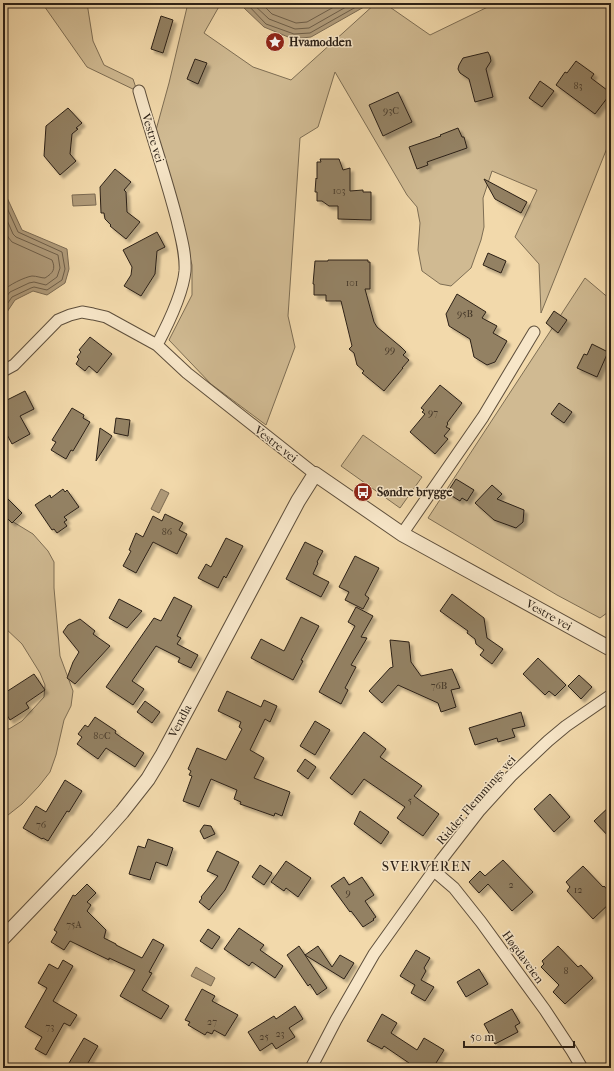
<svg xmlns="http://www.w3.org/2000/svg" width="614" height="1071" font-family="'IM FELL French Canon',serif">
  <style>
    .green { fill: #d0ba92; stroke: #7e6e54 }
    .water { fill: #af9a79; stroke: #7b6a52 }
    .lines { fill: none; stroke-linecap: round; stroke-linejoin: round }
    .shore { stroke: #6e5e48; stroke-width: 1 }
    .building { fill: #938164; stroke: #2c2117; filter: url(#shadow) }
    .minor-casing { stroke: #5e4f3c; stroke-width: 13 }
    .tertiary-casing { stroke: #5e4f3c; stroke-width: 16 }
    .minor { stroke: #f7e6c8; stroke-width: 11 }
    .tertiary { stroke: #f7e6c8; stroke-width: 14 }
    .labels { text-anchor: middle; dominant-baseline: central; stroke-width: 3; stroke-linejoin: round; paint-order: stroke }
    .number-label { font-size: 10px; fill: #46392a }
    .poi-label { font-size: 12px; font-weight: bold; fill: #2c2117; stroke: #f7e6c8; text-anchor: start }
    .street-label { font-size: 12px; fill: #2c2117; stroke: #f7e6c8 }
    .quarter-label { font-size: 14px; letter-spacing: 1px; fill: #2c2117; stroke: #f7e6c8 }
  </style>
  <defs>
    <filter id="shadow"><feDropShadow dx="3.5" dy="3.5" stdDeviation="1" flood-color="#0004"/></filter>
  </defs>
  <rect width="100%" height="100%" fill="#f2d9ab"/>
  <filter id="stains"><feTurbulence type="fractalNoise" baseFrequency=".005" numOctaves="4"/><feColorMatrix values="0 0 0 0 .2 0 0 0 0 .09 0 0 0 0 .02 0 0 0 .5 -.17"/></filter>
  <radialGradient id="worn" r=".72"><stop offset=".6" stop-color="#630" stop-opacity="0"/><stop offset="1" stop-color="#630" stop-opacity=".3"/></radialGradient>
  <path class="green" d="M42,3H87L93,41L104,65L133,79L137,91L87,67Z
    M188,3H221L204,33L253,67L291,80L376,3H384L430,35L496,3H611V138L541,313L539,264L515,237L537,190L492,171L483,198L484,227L481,240L471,268L451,286L440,284L422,271L418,250L420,223L417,207L407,195L335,72L318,127L300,138L288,316L295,347L266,425L211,384L169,340L192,295V265L156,130L169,83Z
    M585,278L611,300V610L600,618L557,595L428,518Z
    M363,435L422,477L400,508L341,466Z
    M3,514L10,520L33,534L48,551L54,562V588L60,656L73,691L71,706L64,720L56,755L50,772L39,786L22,804L3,819V728L9,729L22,721L44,697L45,685L40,673L22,644L3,626Z"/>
  <path class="water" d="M241,3H371L311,37L293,39L264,27L244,8Z
    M3,189L22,230L67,249L69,269L65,283L47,295L33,291L15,300L3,318Z
    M95,194L96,205L73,206L72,195Z
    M161,489L169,493L159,513L151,509Z
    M196,967L215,978L211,986L191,976Z"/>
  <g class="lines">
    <path class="shore" d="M246,3L266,24L294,34L310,33L363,3
      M252,3L269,19L295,29L309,28L353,3
      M261,3L272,14L296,23L307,22L341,3
      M3,199L18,232L62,252L65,269L62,280L47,290L34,287L31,288L12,297L3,310
      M3,211L13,234L16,237L58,255L60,268L57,277L46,285L34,282L29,283L10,292L3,301
      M3,226L8,237L12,242L52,260C56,269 53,273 45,278C41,278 37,276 32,276C25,277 8,285 3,291"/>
  </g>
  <path class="building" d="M161,16L173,20L163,53L151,49Z
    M488,52L490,56L491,61L486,69L493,97L475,102L469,79L460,73L458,69L459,65L463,58Z
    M195,59L207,63L198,84L187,79Z
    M576,61L594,74L591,78L611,93L595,114L556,85L565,72L567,73Z
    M540,81L554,91L542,107L529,98Z
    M398,92L412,122L383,136L369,105Z
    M68,108L82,123L76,128L78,129L72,134L70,154L76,161L60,175L44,156L46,126Z
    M458,128L462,137H464L467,148L427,162L428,165L417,169L409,147L441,136L440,135Z
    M320,159H339L343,170L350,168V191L363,190V192H371V220L338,219V206H329L322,201H317V192H315L316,178L317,179V162H321Z
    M115,169L131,182L124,190L126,192L127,212L140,222L126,239L110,226L111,225L105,219L104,213H101L100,187Z
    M484,179L527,202L521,213L495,199Z
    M157,232L165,247L157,251L155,274L141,296L124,286L131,275L132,267L123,250Z
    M488,253L506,261L501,273L483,265Z
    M328,260H368V262H370V289H365L374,322L377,327L401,347L406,352L403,355L409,360L402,368H403L384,391L362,373L364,371L357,365L354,353L349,349L352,346L341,301H326V295H314V284H313L315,261H328Z
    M457,294L486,312L482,318L497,326L493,333L507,341L495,362L487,365L474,357L470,339L449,326L446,314Z
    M554,311L567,320L558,333L546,323Z
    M90,337L112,354L97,373L89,366L85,371L76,364L79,359L77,357L81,352L79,350Z
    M592,344L608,352L597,377L577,368L584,354L587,355Z
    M440,385L462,403L447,423L448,424L446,427L450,429L444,436L448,439L435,454L410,432L425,414L422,412L424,410L421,408Z
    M25,391L34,409L20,416L30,434L12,444L3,427V402Z
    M559,403L572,412L564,423L551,414Z
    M72,408L84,415L83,418L90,422L73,451L71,450L66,459L51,450L56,442L52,440Z
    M116,418L130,420L128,436L114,433Z
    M100,428L112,436L96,461Z
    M456,479L474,490L467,501L462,498L460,501L447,493Z
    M492,485L502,494L497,499L524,510L523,522L516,528L494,520L475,503Z
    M63,489L65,492L67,490L79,507L64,517L67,520L64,522L67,526L57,533L54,529L52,530L35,505L50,495L51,498Z
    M3,494L22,513L12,523L3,514Z
    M165,514L183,523L179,530L187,534L177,554L153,542L136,573L123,566L131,551L129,550L136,533L143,537L153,516L162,521Z
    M226,538L243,546L226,578L224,576L218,588L198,578L206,564L211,567Z
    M305,542L323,551L317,562L318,563L313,574L329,582L321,597L286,579Z
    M355,556L379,568L365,595L369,598L363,609L345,600L349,592L339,587Z
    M452,594L484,618L487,638L503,649L492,664L480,655L484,650L476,644L475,639L467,633L468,631L440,611Z
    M174,597L192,606L177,636L181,638L177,644L198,655L191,668L178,662L180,658L156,646L132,681L144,689L133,705L106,687L154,618L161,621Z
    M119,599L142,611L127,628L109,618Z
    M356,607L373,616L361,637L367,638L351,665L356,667L345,688L348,690L341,704L319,692L355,626L348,622Z
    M301,617L319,626L301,660L303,661L293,680L251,658L261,639L284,651Z
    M80,619L95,631L93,634L110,646L75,684L67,678L73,662L79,652L63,632L68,625Z
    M390,640L409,642L411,662L421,676L452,669L460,688L451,690L456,707L441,712L438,703L398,685L382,703L369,691L390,668L393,667Z
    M538,658L566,685L555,696L549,691L545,695L523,674Z
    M34,674L45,690L26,703L29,708L10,720L3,709V694Z
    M579,675L592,687L581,699L568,686Z
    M227,691L261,707L264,700L277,706L270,722L265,719L250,750L264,758L254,778L290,792L282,816L275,813L274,816L240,804L241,802L234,799L237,790L211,779L199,807L183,801L192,776L189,775L191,771L188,769L197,748L226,760L242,729L239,727L241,722L218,711Z
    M145,701L160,712L152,723L137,712Z
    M521,712L525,726L512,729L515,737L498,742L497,738L475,745L469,728Z
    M95,717L116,731L115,733L144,753L135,767L106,748L98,759L77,744L82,737L78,734L85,725L88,727Z
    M315,721L330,730L315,755L300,746Z
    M364,732L386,749L380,757L422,786L414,796L439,814L423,836L397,818L405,807L364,779L352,795L330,778Z
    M305,759L316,767L308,779L297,771Z
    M65,780L82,791L69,812L67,811L48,841L43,838L42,839L23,828L36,806L46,812Z
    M550,794L570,817L554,832L534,809Z
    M611,805V839L594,821Z
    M360,811L389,832L381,844L354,824Z
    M204,825L211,826L215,834L204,839L200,831Z
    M148,839L173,848L167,866L156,862L150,880L129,874L138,846L145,848Z
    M217,851L239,862L225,890L209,910L199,902L202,898L201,897L218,876L207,871Z
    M503,860L533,892L512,911L488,884L479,893L469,882L480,871L485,876Z
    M286,861L311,878L298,897L286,888L284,891L271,882Z
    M260,865L272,873L264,885L252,877Z
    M583,866L603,887L604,886L611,894V902L593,919L567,891L570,887L566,882Z
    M344,877L349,885L362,877L374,895L365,901L376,917L373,919L374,920L363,927L351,911L350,912L331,886Z
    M87,884L96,893L87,902L91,905L87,911L106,930L104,938L116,944V945L142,958L153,939L164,945L149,972L152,973L142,990L169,1006L161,1019L120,996L135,970L109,958V960L70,941L64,950L51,942L57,932L54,930L73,895L75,896Z
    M239,928L264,945L260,950L283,966L275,978L252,962L249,966L224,949Z
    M208,929L220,937L212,949L200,941Z
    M299,946L305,955L318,946L332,967L340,955L354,963L344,979L305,955L327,988L317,995L310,984L308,986L287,955Z
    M558,946L578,967L581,965L593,978L565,1004L553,992L559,985L541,967L544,964L542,961Z
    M416,950L430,958L424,968L426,971L421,980L434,987L425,1001L411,993L415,985L400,976Z
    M63,960L73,966L53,1001L77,1015L70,1026L64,1023L46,1055L35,1049L42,1037L25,1027L47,988L38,983L49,964L58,969Z
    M479,969L488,984L466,997L457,982Z
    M202,989L215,996L212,1001L238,1015L225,1036L214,1030L212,1034L207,1032L205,1035L188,1025L190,1022L185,1020Z
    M295,1006L303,1019L289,1028L295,1037L276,1049L272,1043L260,1051L248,1032L274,1016L276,1019Z
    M512,1009L520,1023L515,1026L518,1032L495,1044L484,1024Z
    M382,1014L397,1023L391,1033L417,1050L424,1038L444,1050L433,1068H406L409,1063L384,1046L382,1049L367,1041Z
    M84,1038L98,1046L85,1068H66Z"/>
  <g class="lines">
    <g class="minor-casing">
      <path id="minor" d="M139,91C151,134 166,177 177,220C181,237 186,254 185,271C183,293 167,326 157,345
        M3,371L14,365L58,320L70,315L82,312L93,314L106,317L157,345L187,373L315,474
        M402,534L483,417L534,332
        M433,870L454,888L481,922L545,1010L572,1051L582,1068
        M311,1068L336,1020L374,954L442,859L480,810L511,776L548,741L566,726L611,695"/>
    </g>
    <g class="tertiary-casing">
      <path id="tertiary" d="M3,938L98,839L122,812L148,779L163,754L200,685L298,501L315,474L402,534L611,649"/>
    </g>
    <use href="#minor" class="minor"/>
    <use href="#tertiary" class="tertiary"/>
  </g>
  <defs>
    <g id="sight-disc" transform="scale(1)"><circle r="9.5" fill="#8f2418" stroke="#f7e6c8"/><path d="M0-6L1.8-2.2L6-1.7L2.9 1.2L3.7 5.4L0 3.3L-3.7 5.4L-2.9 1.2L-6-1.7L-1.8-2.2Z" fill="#fff"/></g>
    <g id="bus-disc" transform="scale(1)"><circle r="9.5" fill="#8f2418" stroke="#f7e6c8"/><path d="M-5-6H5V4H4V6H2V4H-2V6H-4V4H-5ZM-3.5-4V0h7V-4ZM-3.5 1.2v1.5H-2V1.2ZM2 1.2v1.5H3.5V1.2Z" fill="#fff"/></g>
  </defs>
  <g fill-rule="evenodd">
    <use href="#sight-disc" x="275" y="42"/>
    <use href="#bus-disc" x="363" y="492"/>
  </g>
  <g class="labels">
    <g class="number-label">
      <text x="578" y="86">83</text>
      <text x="391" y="111">93C</text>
      <text x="339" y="191">103</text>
      <text x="352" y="283">101</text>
      <text x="465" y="314">95B</text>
      <text x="390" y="350">99</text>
      <text x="433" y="413">97</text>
      <text x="167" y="532">86</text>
      <text x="439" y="686">76B</text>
      <text x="102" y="736">80C</text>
      <text x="410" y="801">5</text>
      <text x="41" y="825">76</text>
      <text x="511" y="885">2</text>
      <text x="578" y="890">12</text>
      <text x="348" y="893">9</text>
      <text x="74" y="925">75A</text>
      <text x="566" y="971">8</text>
      <text x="212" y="1022">27</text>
      <text x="50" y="1027">73</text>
      <text x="280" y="1034">23</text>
      <text x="264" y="1037">25</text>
    </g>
    <g class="poi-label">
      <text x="289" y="42">Hvamodden</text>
      <text x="377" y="492">Søndre brygge</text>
    </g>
    <g class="street-label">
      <text transform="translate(153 138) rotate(73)">Vestre vei</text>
      <text transform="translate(276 444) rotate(38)">Vestre vei</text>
      <text transform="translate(549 615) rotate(29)">Vestre vei</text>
      <text transform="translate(180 721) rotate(-62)">Vendla</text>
      <text transform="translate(476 800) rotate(-49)">Ridder Flemmings vei</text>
      <text transform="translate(523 957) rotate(54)">Høgdaveien</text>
    </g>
    <g class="quarter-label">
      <text x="427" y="866">SVERVEREN</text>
    </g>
  </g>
  <rect width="614" height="1071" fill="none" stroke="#f2d9ab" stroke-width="16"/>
  <rect x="4" y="4" width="606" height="1063" fill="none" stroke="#2c2117" stroke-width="2"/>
  <rect x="8" y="8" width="598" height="1055" fill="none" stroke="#2c2117"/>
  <path d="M464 1041v6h110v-6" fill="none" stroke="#2c2117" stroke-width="2"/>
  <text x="470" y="1041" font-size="12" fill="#2c2117" stroke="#f7e6c8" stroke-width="3" paint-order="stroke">50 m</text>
  <rect width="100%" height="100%" filter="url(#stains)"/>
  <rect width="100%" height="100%" fill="url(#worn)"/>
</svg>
